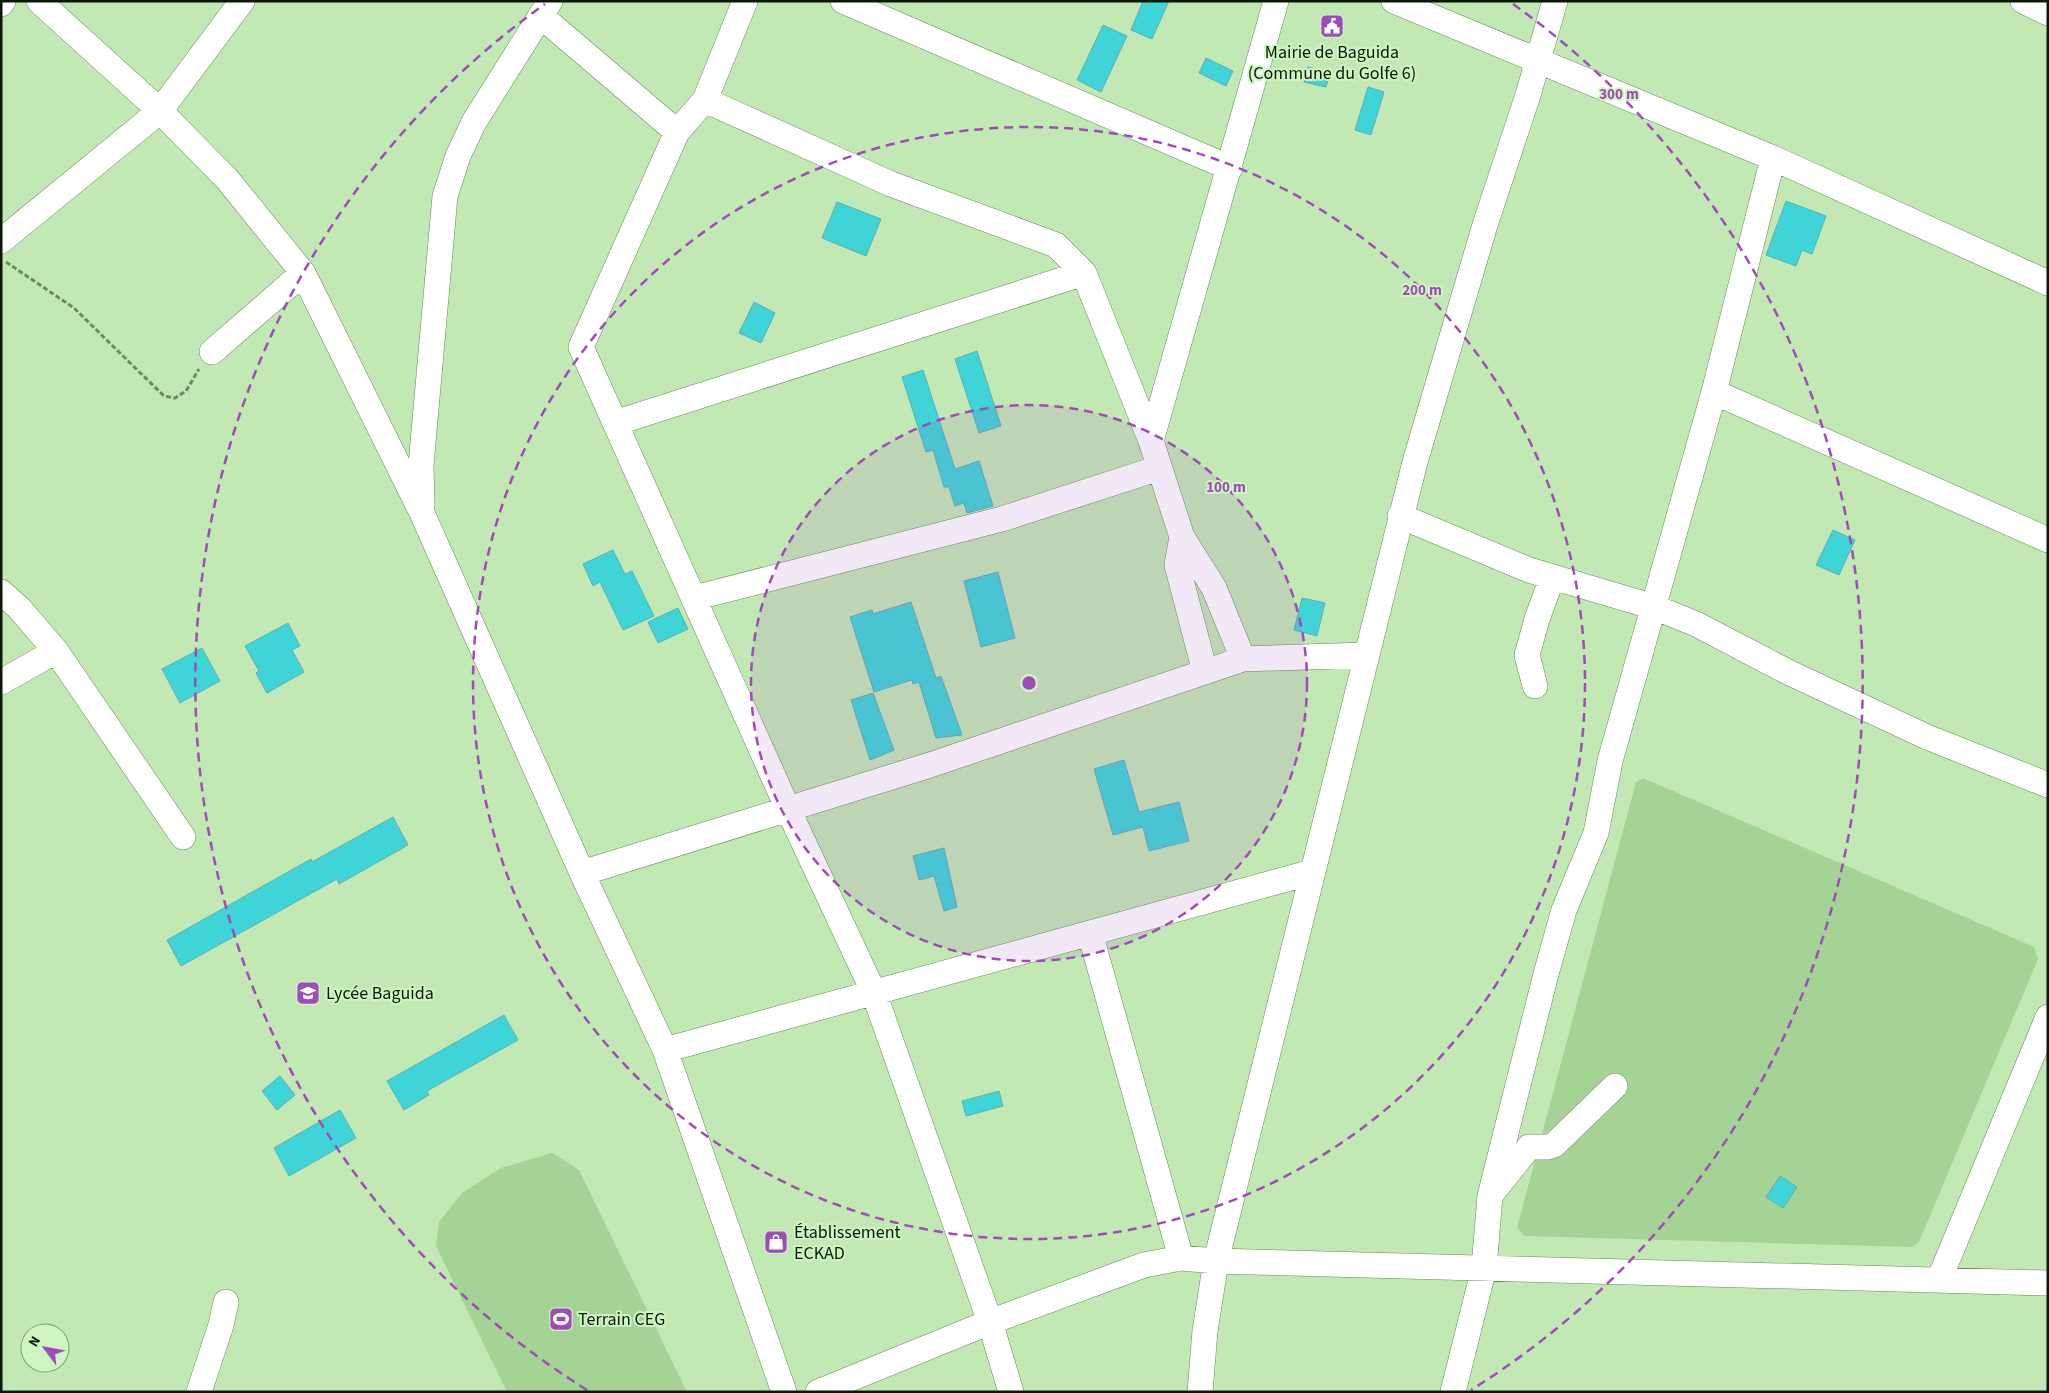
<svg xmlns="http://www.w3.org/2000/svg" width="2049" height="1393" font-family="'Source Sans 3',sans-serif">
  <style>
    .green { fill: #a5d295 }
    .building { fill: #3fd4d8; stroke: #5db0b2 }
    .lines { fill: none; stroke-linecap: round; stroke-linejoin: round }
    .minor-casing { stroke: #678a5a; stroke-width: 26 }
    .path { stroke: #6d8964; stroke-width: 3; stroke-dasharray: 5 2.5; stroke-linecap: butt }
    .minor { stroke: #fff; stroke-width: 25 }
    .ring { fill: none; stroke: #9f4bb9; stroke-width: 2.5; stroke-dasharray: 9 6 }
    .labels { text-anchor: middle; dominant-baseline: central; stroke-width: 4; stroke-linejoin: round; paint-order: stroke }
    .poi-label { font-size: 18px; fill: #0a1806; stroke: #cff6c1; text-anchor: start }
    .centre { fill: #9f4bb9; stroke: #cff6c1; stroke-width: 2.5 }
    .ring-label { font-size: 15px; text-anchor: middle; font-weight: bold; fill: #9f4bb9; stroke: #cff6c1; stroke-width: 4; stroke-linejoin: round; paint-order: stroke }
  </style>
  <rect width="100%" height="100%" fill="#c2e9b4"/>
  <path class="green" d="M1643,778L2034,947L2038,959L1919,1242L1913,1247L1525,1236L1517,1228L1636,782Z
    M552,1153L579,1170L687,1392H507L436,1246L439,1222L462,1193L501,1168Z"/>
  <path class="building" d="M1143,1H1169L1152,39L1131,30Z
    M1103,25L1127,36L1101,92L1077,80Z
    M1206,58L1233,71L1226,86L1199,73Z
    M1308,67L1330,73L1326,87L1304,82Z
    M1368,87L1384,92L1371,135L1355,130Z
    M1786,201L1826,216L1812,254L1802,250L1796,266L1766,255Z
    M837,202L881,219L866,256L822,238Z
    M754,302L775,313L761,343L739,333Z
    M977,351L1001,426L979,433L955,359Z
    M923,370L955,469L979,461L993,506L967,513L964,503L955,506L949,487H944L933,450L926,452L902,377Z
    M1833,530L1855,540L1839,575L1816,565Z
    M613,550L625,574L632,571L654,616L623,630L600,582L593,586L583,564Z
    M998,572L1015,638L981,647L964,581Z
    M1302,598L1325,603L1317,636L1294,630Z
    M911,602L936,678L941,676L962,735L936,738L919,682L913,684L912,680L874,692L850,617L872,610L873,614Z
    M678,608L688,629L658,643L648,622Z
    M288,623L300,646L292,650L304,672L267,693L256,673L259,671L245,646Z
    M202,648L220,681L180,703L162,669Z
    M873,693L894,750L870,760L851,700Z
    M1124,760L1139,812L1179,802L1189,841L1149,851L1143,827L1113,835L1094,769Z
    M393,817L408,845L339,884L337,879L181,966L167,940L311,859L312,862Z
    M944,848L957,907L944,911L934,876L919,880L913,856Z
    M504,1015L518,1040L427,1091L429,1095L404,1110L387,1081Z
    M280,1076L295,1095L277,1110L262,1091Z
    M999,1091L1003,1106L966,1116L962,1101Z
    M340,1110L356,1138L289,1176L274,1148Z
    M1780,1176L1797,1187L1783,1208L1766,1197Z"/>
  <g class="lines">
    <g class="minor-casing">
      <path id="minor" d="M39,1L160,111L227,179L303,273L422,513L582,873L665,1050L784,1392
        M745,1L705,100L677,132L581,347L788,809L874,993L990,1322L1011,1392
        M843,1L1230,168
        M1394,1L1773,158L2048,283
        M2023,1L2048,13
        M1,4L3,1
        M541,16L677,132
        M705,100L891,184L1056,245L1084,273L1151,441L1182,537L1214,588L1243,659
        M1,241L160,111L242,1
        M212,352L303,273
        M1714,392L2048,540
        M615,423L1084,273
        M1151,441L1276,1
        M422,505L421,465L445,196L458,156L474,122L550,1
        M1400,516L1529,570L1654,607L1696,624L1790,673L1927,737L2048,785
        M1182,537L1177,565L1205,672
        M1,592L19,608L56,651L183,837
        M694,598L1002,519L1159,468
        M1,682L56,651
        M1535,686L1527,655L1537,619L1552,578
        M582,873L930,765L1243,659L1366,655
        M1090,933L1181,1258
        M665,1050L1312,872
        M1493,1192L1529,1147H1548L1554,1145L1615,1086
        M1939,1280L2048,1017
        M199,1392L221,1325L226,1302
        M818,1392L990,1322L1144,1265L1181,1258L1216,1261L2048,1283
        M1200,1392L1205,1331L1216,1261L1415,462L1485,225L1528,95L1555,1
        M1453,1392L1484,1268L1490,1196L1546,974L1564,910L1596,833L1610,761L1714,392L1773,158"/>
    </g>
    <path class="path" d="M6,262L74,308L164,396L175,398L186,391L199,369"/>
    <use href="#minor" class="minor"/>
  </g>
  <circle cx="1029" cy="683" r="278" fill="#9f4bb9" fill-opacity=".12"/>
  <g class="ring">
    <circle cx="1029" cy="683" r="278"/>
    <circle cx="1029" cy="683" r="556"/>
    <path d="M587 1390A834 834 0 0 1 545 4M1513 4A834 834 0 0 1 1471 1390"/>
  </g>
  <defs>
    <g id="civic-square" transform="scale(1.25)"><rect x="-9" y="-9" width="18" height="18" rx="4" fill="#9f4bb9" stroke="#cff6c1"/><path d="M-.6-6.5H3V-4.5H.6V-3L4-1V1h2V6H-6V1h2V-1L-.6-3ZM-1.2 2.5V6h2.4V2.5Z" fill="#fff"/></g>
    <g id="school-square" transform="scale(1.25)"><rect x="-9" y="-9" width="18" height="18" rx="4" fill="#9f4bb9" stroke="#cff6c1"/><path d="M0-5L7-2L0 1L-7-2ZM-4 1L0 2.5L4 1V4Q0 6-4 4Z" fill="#fff"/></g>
    <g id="shop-square" transform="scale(1.25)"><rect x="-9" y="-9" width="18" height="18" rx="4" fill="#9f4bb9" stroke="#cff6c1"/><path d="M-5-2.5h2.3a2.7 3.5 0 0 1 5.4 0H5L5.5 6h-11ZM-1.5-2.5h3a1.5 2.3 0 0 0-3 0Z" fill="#fff"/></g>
    <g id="stadium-square" transform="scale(1.25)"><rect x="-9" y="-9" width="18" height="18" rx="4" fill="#9f4bb9" stroke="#cff6c1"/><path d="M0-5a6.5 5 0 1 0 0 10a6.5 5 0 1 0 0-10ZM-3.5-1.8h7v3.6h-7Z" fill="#fff"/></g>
  </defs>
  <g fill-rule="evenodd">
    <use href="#civic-square" x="1332" y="26"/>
    <use href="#school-square" x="308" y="993"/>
    <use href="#shop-square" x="776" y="1242"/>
    <use href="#stadium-square" x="561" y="1319"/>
  </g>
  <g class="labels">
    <g class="poi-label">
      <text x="1332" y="52" text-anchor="middle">Mairie de Baguida<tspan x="1332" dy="21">(Commune du Golfe 6)</tspan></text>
      <text x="326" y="993">Lycée Baguida</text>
      <text x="794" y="1232">Établissement<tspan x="794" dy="21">ECKAD</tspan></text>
      <text x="578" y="1319">Terrain CEG</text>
    </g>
  </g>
  <circle cx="1029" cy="683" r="8" class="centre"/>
  <g class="ring-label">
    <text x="1619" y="99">300 m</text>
    <text x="1422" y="295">200 m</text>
    <text x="1226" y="492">100 m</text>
  </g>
  <rect width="2049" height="1393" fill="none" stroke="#0a1806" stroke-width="5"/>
  <g transform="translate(45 1348) rotate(302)"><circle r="24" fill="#cff6c1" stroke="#809d76"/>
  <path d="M0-4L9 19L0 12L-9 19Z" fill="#9f4bb9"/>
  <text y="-8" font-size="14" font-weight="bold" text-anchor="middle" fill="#0a1806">N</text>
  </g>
</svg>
